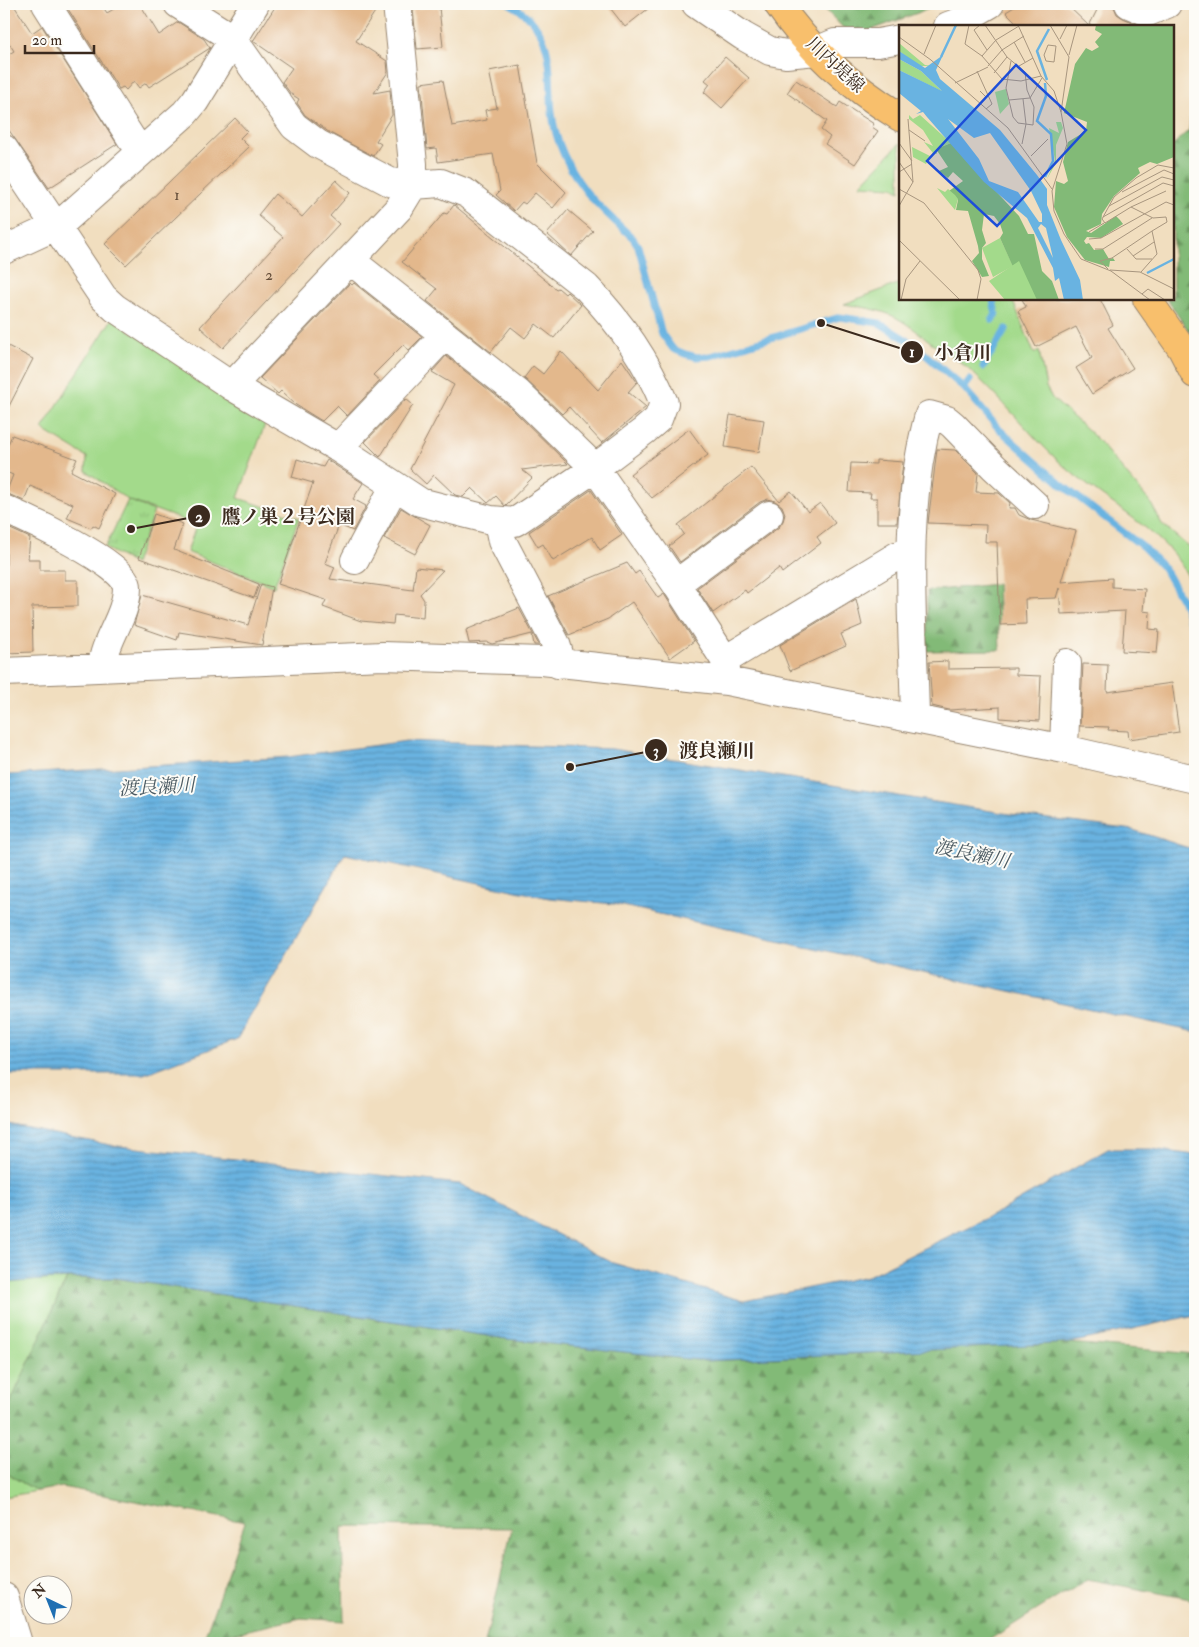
<svg xmlns="http://www.w3.org/2000/svg" width="1199" height="1647" font-family="'IM FELL Double Pica','Noto Serif JP',serif">
  <style>
    .grass { fill: #a3da8b; stroke: #6f8254 }
    .forest { fill: url(#forest-firs); stroke: #5e724a }
    .park { fill: url(#park-tufts); stroke: #6f8254 }
    .water { fill: url(#water-rules); stroke: #526e80 }
    .lines { fill: none; stroke-linecap: round; stroke-linejoin: round }
    .stream { stroke: #69b3e1; stroke-width: 7 }
    .building { fill: #e3b88c }
    .minor-casing { stroke: #96846e; stroke-width: 30 }
    .major-casing { stroke: #96846e; stroke-width: 30 }
    .minor { stroke: #fff; stroke-width: 28 }
    .major { stroke: #f8bf6c; stroke-width: 28 }
    .labels { text-anchor: middle; dominant-baseline: central; stroke-width: 4; stroke-linejoin: round; paint-order: stroke }
    .number-label { font-size: 15px; fill: #654e3a }
    .street-label { font-size: 18px; fill: #3b2a1e; stroke: #fdfcf7 }
    .water-label { font-size: 19px; font-style: italic; fill: #4b5a62; stroke: #fdfcf7 }
    .inset-river { fill: none; stroke: #69b3e1; stroke-width: 2.5 }
    .inset-road { fill: none; stroke: #a8967f; stroke-width: 1 }
    .view { fill: #1d4ed8; fill-opacity: 0.15; stroke: #1d4ed8; stroke-width: 2.5 }
    .inset-edge { fill: none; stroke: #3b2a1e; stroke-width: 2.5 }
    .leader { fill: none; stroke: #3b2a1e; stroke-width: 2 }
    .callout-dot { fill: #3b2a1e; stroke: #fdfcf7; stroke-width: 2 }
    .mark-label { font-size: 15px; text-anchor: middle; font-weight: bold; fill: #fff }
    .callout-label { font-size: 19px; text-anchor: middle; font-weight: bold; fill: #3b2a1e; stroke: #fdfcf7; stroke-width: 4; stroke-linejoin: round; paint-order: stroke }
  </style>
  <defs>
    <pattern id="forest-firs" width="22" height="20" patternUnits="userSpaceOnUse" patternTransform="scale(1.25)"><rect width="22" height="20" fill="#82ba77"/><path d="M5 1l3.5 6h-7zM16 11l3.5 6h-7z" fill="#6c9761"/></pattern>
    <pattern id="park-tufts" width="24" height="20" patternUnits="userSpaceOnUse" patternTransform="scale(1.25)"><rect width="24" height="20" fill="#a3da8b"/><path d="M3 7l-1-3M5 7V3M7 7l1-3M15 17l-1-3M17 17v-4M19 17l1-3" fill="none" stroke="#8dbb78"/></pattern>
    <pattern id="water-rules" width="6" height="5" patternUnits="userSpaceOnUse" patternTransform="scale(1.25)"><rect width="6" height="5" fill="#69b3e1"/><path d="M0 2.5h6" fill="none" stroke="#5892b6"/></pattern>
  </defs>
  <rect width="100%" height="100%" fill="#fdfcf7"/>
  <filter id="ink" filterUnits="userSpaceOnUse"><feTurbulence type="fractalNoise" baseFrequency=".02" numOctaves="2"/><feDisplacementMap in="SourceGraphic" scale="10" xChannelSelector="R" yChannelSelector="G"/><feConvolveMatrix kernelMatrix="1 2 1 2 8 2 1 2 1" color-interpolation-filters="sRGB"/></filter>
  <filter id="wash" filterUnits="userSpaceOnUse"><feTurbulence type="fractalNoise" baseFrequency=".0096" numOctaves="4" result="noise"/><feDisplacementMap in="SourceGraphic" scale="20" xChannelSelector="R" yChannelSelector="G"/><feGaussianBlur stdDeviation="1.12" result="paint"/><feColorMatrix in="noise" values="0 0 0 0 0 0 0 0 0 0 0 0 0 0 0 0 0 1.4 0 .05"/><feComposite in="paint" operator="in"/></filter>
  <g filter="url(#wash)">
    <rect width="100%" height="100%" fill="#f1debf"/>
    <path class="grass" d="M900,143V191L893,187L860,185Z
      M900,283V299H1012L1034,353L1039,351L1046,387L1052,398L1095,437L1150,502L1162,524L1190,548L1195,556V590C1188,576 1180,561 1169,549C1138,517 1098,496 1065,467C1025,432 994,386 951,355C948,352 945,352 941,350C926,339 912,326 895,317C879,309 861,307 844,304Z
      M112,319L267,419L238,498L299,518L274,587L187,552L196,526L189,522L128,500L86,471L87,457L42,429Z
      M67,1278L4,1417V1283Z
      M4,1472L37,1491L4,1497Z"/>
    <path class="forest" d="M820,4H942L852,37Z
      M1195,74V341L1167,299H1173V145L1189,130Z
      M997,584L1000,650L927,651V591Z
      M67,1278H115L507,1339L706,1361L1070,1343L1195,1354V1600L1087,1579L984,1643H485L512,1528L342,1526L344,1621L301,1618L231,1634L205,1636L245,1522L62,1487L37,1491L4,1472V1417Z"/>
    <path class="park" d="M128,500L154,511L135,564L105,548Z"/>
    <path class="water" d="M407,741L612,749L1003,813L1133,830L1195,850V1032L614,904L549,898L345,854L237,1039L144,1074H4V773L9,775L288,757Z
      M4,1124L110,1145L460,1184L613,1263L744,1301L868,1276L1000,1211L1108,1149H1151L1195,1155V1315L1070,1343L706,1361L507,1339L115,1278H67L4,1283Z"/>
    <g class="lines">
      <path class="stream" d="M510,4C569,37 540,89 558,140C574,186 598,206 633,238L638,246L662,334L673,349L685,354L697,357L711,356L840,317L879,323L912,343L964,388L999,429L1062,485L1143,547L1163,567L1183,602L1195,635
        M992,320L996,315L993,299
        M983,367L1006,329
        M964,388L970,380"/>
    </g>
    <g id="blocks">
      <path class="building" d="M4,4H13L32,33L42,26L117,144L49,188L4,123V57L14,51L4,35Z
        M76,4H101L107,13L122,4H140L159,35L178,22L204,39L210,48L149,87L146,83L139,88L134,81L126,90L123,87L119,89L68,9Z
        M277,4H380L356,41L387,61L388,72L374,93L390,90L392,115L376,141L381,144L373,156L330,133L305,115L297,103L299,99L291,94L282,82L292,68L253,41Z
        M607,4H654L625,27Z
        M1019,4H1066L1089,26H1020L1006,12Z
        M1100,4L1114,7L1117,14L1123,18L1142,26H1089Z
        M439,7L443,47L417,49L413,9Z
        M725,57L749,78L722,108L704,92L710,84L705,80Z
        M520,65L537,163L566,192L553,208L535,193L525,204L522,202L514,211L496,195L500,191L493,154L438,162L436,148L427,149L421,83L443,80L452,126L487,120L485,110L497,108L489,71Z
        M796,80L837,107L840,102L874,124L872,127L878,131L855,164L825,144L830,137L821,130L827,121L787,93Z
        M235,118L247,131L240,138L249,147L126,265L105,244Z
        M336,180L350,193L330,216L339,224L223,348L200,327L283,237L258,215L275,194L302,217Z
        M454,205L556,289L558,288L565,294L567,292L581,305L554,338L536,324L525,338L511,327L491,352L427,301L437,289L402,262L444,213L447,214Z
        M568,210L593,231L571,256L547,234Z
        M350,283L352,285L354,283L422,337L409,350L403,345L373,375L380,381L347,416L337,406L322,421L296,405L281,391L278,394L260,378Z
        M1022,299H1100L1113,325L1108,328L1133,368L1092,394L1076,368L1092,358L1076,327L1036,347L1018,311L1026,307Z
        M4,344L33,359L4,416Z
        M561,351L598,390L622,360L637,382L628,392L646,407L602,443L569,407L562,414L524,378L533,366L543,374Z
        M446,356L508,405L568,464L522,470L532,478L505,506L496,496L488,503L472,488L463,497L455,495L434,475L426,484L410,469L454,385L432,372Z
        M406,399L413,405L380,457L365,442Z
        M730,415L764,420L759,452L725,447Z
        M689,429L708,455L652,498L630,474Z
        M12,435L77,459L71,471L115,494L99,528L93,525L91,528L67,518L73,504L30,486L24,501L6,493L13,475L4,471V454Z
        M937,449L955,450L978,473L976,492L999,493L1010,503L1009,508H1015L1019,515L1031,520L1076,531L1061,582L1112,578V587L1145,589L1143,611L1150,612L1149,629L1159,630L1157,653L1122,651L1125,611L1061,614L1059,588L1056,598L1025,599L1026,624L1000,625L997,542H985L986,525L928,523Z
        M297,459L323,467L327,460L363,483L353,499L366,506L353,531L339,525L325,563L335,567L330,579L413,590L416,567L443,570L420,594L424,600L423,618L394,615L393,624L361,621L323,607L326,600L278,584L313,483L292,477Z
        M876,460L903,462L897,523H877V498H870L871,493L849,492L851,463L876,464Z
        M751,467L779,501L791,491L808,512L820,503L835,523L817,537L821,543L782,573L779,568L747,593L745,590L713,613L697,588L779,527L783,521L785,514L782,506L775,501L768,499L760,502L680,562L669,546L684,534L678,525Z
        M591,490L622,535L600,550L592,537L553,561L543,544L538,547L529,532Z
        M401,508L430,525L415,554L384,538Z
        M154,514L183,524L174,550L259,584L254,598L139,558Z
        M6,527L30,538L28,559H40V570H65V580H78V606L32,607L33,652L6,653Z
        M627,563L635,574L639,571L658,598L664,594L694,641L670,658L632,602L608,619L569,635L548,596Z
        M261,584L272,587L262,645L179,632L177,640L134,625L142,595L248,625Z
        M856,599L862,625L841,634L846,646L790,671L780,645Z
        M519,608L539,645H534L532,634L492,644L487,642L469,643L466,630Z
        M948,661V669L1016,668V675L1041,676L1039,721L1000,718V707L949,710L932,706L929,662Z
        M1083,664L1108,665L1107,692L1172,683L1179,732L1129,739L1128,731L1108,730L1109,727L1080,726Z"/>
    </g>
  </g>
  <g filter="url(#ink)">
    <use href="#blocks" fill-opacity="0" stroke="#96846e" stroke-width="1"/>
    <g class="lines">
      <g class="minor-casing">
        <path id="minor" d="M46,4L131,138L142,151
          M696,4L743,36L770,51L786,54L816,51L835,43H878L900,39
          M1129,4L1148,12L1167,4
          M948,26L959,22L990,4
          M4,149L103,297L115,308L233,387L338,448L420,502L491,520L515,522L595,468L644,431L658,419L664,403C647,361 618,320 586,287L466,193L441,183L413,185L390,182L318,144L294,126L242,52L224,33L178,4
          M4,250L56,226L67,218L185,113L195,101L255,4
          M350,260L518,393L595,468L676,584L725,660L727,681
          M233,387L242,375L399,208L413,185V164L397,4
          M338,448L445,335
          M4,509C25,518 128,565 127,587C127,616 104,640 102,667
          M498,521L502,541L556,644L560,657L558,664
          M355,560L394,487
          M676,584L769,515
          M725,660L897,556L911,551
          M4,672L383,656L542,661L727,681L1064,749L1195,779
          M915,718C913,617 902,513 929,415L947,420L953,425L994,467L1035,505
          M1064,749L1067,663
          M4,1597L18,1643"/>
      </g>
      <g class="major-casing">
        <path id="major" d="M778,4C809,50 853,88 900,117
          M1147,299L1182,349L1195,374"/>
      </g>
      <use href="#minor" class="minor"/>
      <use href="#major" class="major"/>
    </g>
  </g>
  <g class="labels">
    <g class="number-label">
      <text x="177" y="195">1</text>
      <text x="269" y="275">2</text>
    </g>
    <g class="street-label">
      <text transform="translate(835 65) rotate(43)">川内堤線</text>
    </g>
    <g class="water-label">
      <text transform="translate(157 787) rotate(-3)">渡良瀬川</text>
      <text transform="translate(972 854) rotate(12)">渡良瀬川</text>
    </g>
  </g>
  <g transform="translate(899 25)">
    <rect width="275" height="275" fill="#f1debf"/>
    <path d="M107,64L110,79L101,89L96,67ZM10,90L14,94L21,90L52,118L37,124L38,129L34,128L25,117L34,121L24,105L10,94ZM157,97H162L164,103L157,120V138L148,154L156,135L150,103L160,108ZM13,122L31,131L27,139L14,132ZM101,213L114,241L94,252L83,223Z" fill="#a3da8b"/>
    <path d="M275,0V132L258,139L251,137L239,143L241,148L215,171L203,189L202,199L187,206L192,208L217,191L221,195L224,199L202,213L188,212L185,216L187,219L190,218L195,225L204,224L210,234L214,233L216,236H211L210,242L186,235L168,212L155,182L157,156L165,159L169,156L164,137L169,117L187,106L188,97L165,88L176,39L187,23L193,26L200,22L196,17L203,9L196,5L197,0ZM52,118L120,191L129,209H135L143,246L153,256L160,275H129L101,213L104,208L101,199L95,191L85,189L83,205L87,218L83,223V234L90,251L83,252L73,236L80,228L79,221L69,186L57,185L59,175L50,166L64,156L54,147L49,153L40,146L49,142L37,124Z" fill="#82ba77"/>
    <path d="M0,18L26,40L33,41H20L0,26ZM0,34L22,46L44,67L0,45Z" fill="#a3da8b"/>
    <path d="M38,163L46,167L49,164L56,170L59,174L56,185ZM120,236L138,275H106L90,256Z" fill="#a3da8b"/>
    <path d="M0,26L26,43L44,30L37,45L41,54L101,105L138,150L148,164V180L162,215L181,255L184,275H165L160,253L156,256L154,243L128,193L85,157L28,92L24,87L17,89L22,86L0,68V45L43,66L22,46L0,34ZM49,94L75,113L91,108L132,166L143,189V197H140L119,167L90,156L80,134ZM142,199L147,203L154,233L139,203Z" fill="#69b3e1" fill-rule="evenodd"/>
    <path class="inset-river" d="M42,32L57,0M148,55L138,26L150,4M146,152L154,136L152,109L138,96L147,71L146,58M248,248L275,234"/>
    <path class="inset-road" d="M70,0L66,19L83,31L103,54L122,56L142,51M81,0L75,5L88,25M86,0L108,32L126,47L128,65L135,82L134,100L119,98L114,92L107,63L112,36M119,0L142,51L155,66L162,87M151,0L170,32L162,87L168,119L153,166L155,186L165,209L182,234L212,246L251,275M0,12L32,35L109,103L153,164M161,14L168,0M115,17L126,37M149,20L157,21L155,37L147,36L145,30ZM25,29L37,0M170,30L178,0M83,31L97,15L120,1M89,41L103,25L125,11M120,41L134,33M78,46L93,79L87,84M95,48L108,32M56,58L89,42M110,75L131,73L143,53M81,79L87,72L81,66M10,105L26,116M0,118L13,136M123,119L127,99L124,74M132,131L149,114M0,137L14,157M0,147L13,139M0,164L25,178L79,245L82,254L78,275M223,167L265,145L275,149M0,181L14,157L9,94M210,181L263,152L275,155M232,182L267,166M204,192L264,158L275,161M190,207L205,198M190,214L202,213L267,177L275,180M0,215L61,275M196,224H204L253,193M228,224L237,234H253M234,231L255,217M209,244L201,236L213,233L253,206M211,245L241,247L275,264M242,247L258,229L253,206L268,197L267,192L254,193L232,182L206,198L203,194L215,172L237,153L259,140L275,143M243,269L249,264L266,275M2,275L7,254L21,236"/>
    <path class="view" d="M117,40L187,105L98,201L28,136Z"/>
    <rect width="275" height="275" class="inset-edge"/>
  </g>
  <path class="leader" d="M821 323L912 352M131 529L199 516M570 767L656 750"/>
  <g class="callout-dot">
    <circle cx="821" cy="323" r="5"/>
    <circle cx="131" cy="529" r="5"/>
    <circle cx="570" cy="767" r="5"/>
    <circle cx="912" cy="352" r="12"/>
    <circle cx="199" cy="516" r="12"/>
    <circle cx="656" cy="750" r="12"/>
  </g>
  <g class="mark-label">
    <text x="912" y="357">1</text>
    <text x="199" y="522">2</text>
    <text x="656" y="756">3</text>
  </g>
  <g class="callout-label">
    <text x="963" y="359">小倉川</text>
    <text x="288" y="523">鷹ノ巣２号公園</text>
    <text x="717" y="757">渡良瀬川</text>
  </g>
  <rect width="1199" height="1647" fill="none" stroke="#fdfcf7" stroke-width="20"/>
  <g transform="translate(48 1600) rotate(317)"><circle r="24" fill="#fdfcf7" stroke="#afa8a0"/>
  <path d="M0-4L9 19L0 12L-9 19Z" fill="#1f6fb2"/>
  <text y="-8" font-size="14" font-weight="bold" text-anchor="middle" fill="#3b2a1e">N</text>
  </g>
  <path d="M25 45v8h69v-8" fill="none" stroke="#3b2a1e" stroke-width="2.5"/>
  <text x="32" y="45" font-size="15" fill="#3b2a1e" stroke="#fdfcf7" stroke-width="4" paint-order="stroke">20 m</text>
</svg>
